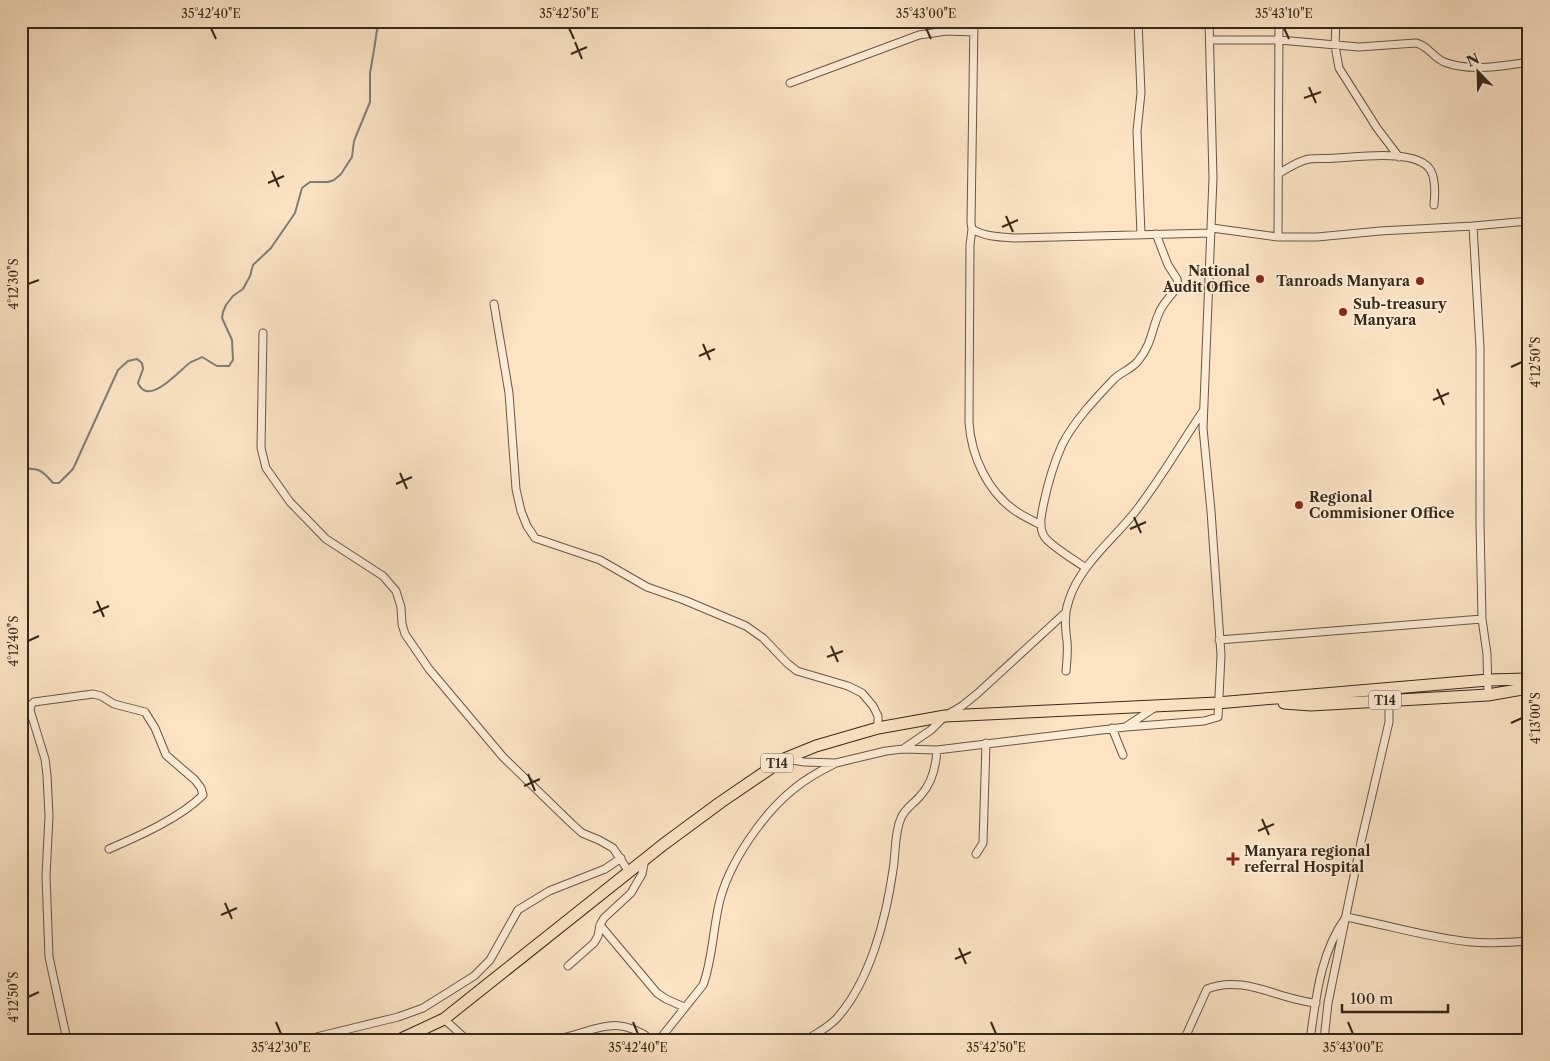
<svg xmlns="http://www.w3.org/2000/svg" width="1550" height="1061" font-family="'Libre Caslon Text',serif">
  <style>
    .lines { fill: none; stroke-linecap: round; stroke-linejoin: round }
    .stream { stroke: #78817d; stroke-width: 2 }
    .minor-casing { stroke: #675844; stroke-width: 9 }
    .trunk-casing { stroke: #35291a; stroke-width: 13 }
    .minor { stroke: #fdedd8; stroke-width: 7 }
    .trunk { stroke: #fce4c3; stroke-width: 11 }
    .ticks { fill: none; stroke: #35291a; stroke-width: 2 }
    .poi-dot { fill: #8f2418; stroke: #fdedd8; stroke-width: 2 }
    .labels { text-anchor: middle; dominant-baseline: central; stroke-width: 4; stroke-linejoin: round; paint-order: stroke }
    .shield { fill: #fdedd8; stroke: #716453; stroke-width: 1 }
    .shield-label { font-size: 12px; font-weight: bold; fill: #35291a }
    .poi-label { font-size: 14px; font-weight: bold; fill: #35291a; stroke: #fdedd8; text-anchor: start }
    .neatline { fill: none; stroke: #35291a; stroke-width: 2 }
    .ticks-label { font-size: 12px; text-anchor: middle; fill: #35291a }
  </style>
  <rect width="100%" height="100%" fill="#fce4c3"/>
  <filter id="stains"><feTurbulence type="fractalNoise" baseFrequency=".004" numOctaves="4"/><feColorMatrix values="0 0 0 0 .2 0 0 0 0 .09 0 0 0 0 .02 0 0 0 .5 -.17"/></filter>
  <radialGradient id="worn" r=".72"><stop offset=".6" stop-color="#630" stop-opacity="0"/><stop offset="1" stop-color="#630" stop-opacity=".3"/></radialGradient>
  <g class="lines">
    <path class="stream" d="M21,470C37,466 43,471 53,483H59L73,469L118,370L128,361L137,359L142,363L143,369L138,383C149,408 180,369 191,362C195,360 199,359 202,357L217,366H229L233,360L232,340L222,318L223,312L226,305L233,296L243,289L250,276L253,265L271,248L295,213L302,188L310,182H328L334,180L341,174L352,157L354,141L370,102V73L374,50L377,30L382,21"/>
    <g class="minor-casing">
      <path id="minor" d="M974,21L971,223L972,229C985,237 1001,237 1016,238L1211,233
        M1138,21L1141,93L1137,131L1141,235
        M1336,21L1335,46L1339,68L1377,128L1399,157
        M1210,40H1279L1359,47L1416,43C1427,45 1433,57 1444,62C1470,72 1502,66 1529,62
        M790,83L919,35L947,31L974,32
        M1278,174C1288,168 1298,161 1309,159C1318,158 1327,159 1336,158C1358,157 1419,148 1431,171C1436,181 1435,195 1434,205
        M1473,226L1480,348V523L1482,619L1487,654L1488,695
        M1212,228L1278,237H1317L1380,231L1473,226L1529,221
        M972,229L970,245L969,422C971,456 988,493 1017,512C1025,517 1033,521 1041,525
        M1278,237L1279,21
        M494,304L509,393L516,489L521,511L527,526L535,538L600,560L647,587L684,600L746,626L763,638L787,663L797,671L848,686L862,693L873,706L878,716V728
        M263,333L261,448L266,468L290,502L326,539L383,576L396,591L401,607L402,624L405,634L429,669L503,757L571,823L582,833L599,840L613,848L629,872
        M1086,568C1076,561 1049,545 1044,536C1038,526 1042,512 1044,502C1048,483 1054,463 1062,445C1074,421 1096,398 1114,379C1121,372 1132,369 1138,361C1152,344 1151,331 1159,313C1163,302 1173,295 1178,285L1177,279L1168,265L1156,234
        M1219,640L1482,619
        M1066,671C1067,661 1068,651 1067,641C1065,626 1064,614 1069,600C1080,565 1113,540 1135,512C1160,480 1180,445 1203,411
        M1127,726L1154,708
        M1112,728L1123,755
        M903,749L931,730L945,716L962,706L978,693L1065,613
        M787,759L804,762L836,763L886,751L903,749L937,750L1126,727L1204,721L1218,717L1221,655L1211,511L1203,428L1213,178L1209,21
        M976,854L983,843L986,743
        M600,925L657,993L666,999L684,1007
        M568,966L594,943L598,936L600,925L604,918L631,893L642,874L645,859
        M444,1019L467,1040
        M67,1040L49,957L46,876L49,816L47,775L45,759L30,710L31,705L34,702L93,694L101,696L114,704L145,712L155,728L166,755L195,780L201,788L203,795C180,818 139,836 109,849
        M304,1040L398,1017L423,1008L474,976L490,960L518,910L549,891L605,869L621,858
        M551,1040C592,1035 612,1010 652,1040
        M659,1040L703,985C712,962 713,930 719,904C728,864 763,813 795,788C807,778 820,771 834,764
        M806,1040C817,1033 828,1028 837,1018C870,981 886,919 893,870C896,853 894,834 901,818C905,808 915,803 921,795C933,782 936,766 937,750
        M1184,1040L1207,989C1244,974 1279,1000 1316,1003
        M1310,1040C1316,998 1320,953 1346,917C1388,925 1429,938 1471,942C1490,944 1510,942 1529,941
        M1324,1040L1328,1003L1361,842L1389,722V689"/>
    </g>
    <g class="trunk-casing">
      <path id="trunk" d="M1284,703L1311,705L1488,695L1529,688
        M399,1040L444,1019L664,844L721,802L784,759L816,746L878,728L945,716L1217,703L1488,680L1529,679"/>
    </g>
    <use href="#minor" class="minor"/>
    <use href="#trunk" class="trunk"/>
  </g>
  <path class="ticks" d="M211,28L216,39M569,28L574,39M926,28L931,39M1284,28L1289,39M575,42L582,59M571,54L587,47M1309,87L1316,103M1304,98L1321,92M272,171L279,187M268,183L284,176M1006,216L1013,232M1002,227L1018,220M28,284L39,280M703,344L710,360M699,356L715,349M1511,367L1522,362M1437,389L1444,405M1433,400L1449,393M400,473L407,489M396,484L412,477M1134,517L1141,533M1130,529L1146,522M97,601L104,617M93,613L109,606M28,641L39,636M831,646L838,662M827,657L843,651M1511,723L1522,718M528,774L535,791M524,786L540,779M1262,819L1269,835M1258,831L1274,824M225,903L232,919M221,915L237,908M959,948L966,964M955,959L971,952M28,997L39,992M276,1022L281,1034M633,1022L638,1034M991,1022L996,1034M1348,1022L1353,1034"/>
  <g class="poi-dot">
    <circle cx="1260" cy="279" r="5"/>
    <circle cx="1420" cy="281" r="5"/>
    <circle cx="1343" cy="312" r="5"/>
    <circle cx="1299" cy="505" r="5"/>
    <path d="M1230.5 851.5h5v5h5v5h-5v5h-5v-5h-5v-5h5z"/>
  </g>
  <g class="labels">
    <g class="shield">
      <rect x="1369" y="690.5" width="32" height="19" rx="4"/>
      <rect x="761" y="753.5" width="32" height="19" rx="4"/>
    </g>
    <g class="shield-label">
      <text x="1385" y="700">T14</text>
      <text x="777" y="763">T14</text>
    </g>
    <g class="poi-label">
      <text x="1250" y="271" text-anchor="end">National<tspan x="1250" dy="16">Audit Office</tspan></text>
      <text x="1410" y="281" text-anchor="end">Tanroads Manyara</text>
      <text x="1353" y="304">Sub-treasury<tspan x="1353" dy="16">Manyara</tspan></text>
      <text x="1309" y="497">Regional<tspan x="1309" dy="16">Commisioner Office</tspan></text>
      <text x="1244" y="851">Manyara regional<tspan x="1244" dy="16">referral Hospital</tspan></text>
    </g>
  </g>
  <rect width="1550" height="1061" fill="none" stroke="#fce4c3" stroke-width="55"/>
  <g transform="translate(1478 72) rotate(337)" stroke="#fdedd8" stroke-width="4" paint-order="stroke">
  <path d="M0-4L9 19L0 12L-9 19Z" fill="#35291a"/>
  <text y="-8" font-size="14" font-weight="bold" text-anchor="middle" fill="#35291a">N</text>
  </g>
  <path d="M1342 1004v8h106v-8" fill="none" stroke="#35291a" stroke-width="2.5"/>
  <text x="1350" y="1004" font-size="15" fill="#35291a" stroke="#fdedd8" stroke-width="4" paint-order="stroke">100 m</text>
  <rect x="28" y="28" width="1494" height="1006" class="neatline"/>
  <g class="ticks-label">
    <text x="211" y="18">35°42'40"E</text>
    <text x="569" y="18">35°42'50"E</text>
    <text x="926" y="18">35°43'00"E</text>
    <text x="1284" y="18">35°43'10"E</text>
    <text transform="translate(14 284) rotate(-90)" y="4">4°12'30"S</text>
    <text transform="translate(1536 362) rotate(-90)" y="4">4°12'50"S</text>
    <text transform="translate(14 641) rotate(-90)" y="4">4°12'40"S</text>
    <text transform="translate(1536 718) rotate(-90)" y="4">4°13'00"S</text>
    <text transform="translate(14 997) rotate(-90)" y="4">4°12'50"S</text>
    <text x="281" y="1052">35°42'30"E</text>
    <text x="638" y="1052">35°42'40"E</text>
    <text x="996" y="1052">35°42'50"E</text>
    <text x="1353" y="1052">35°43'00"E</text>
  </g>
  <rect width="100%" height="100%" filter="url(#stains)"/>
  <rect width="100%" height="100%" fill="url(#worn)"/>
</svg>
